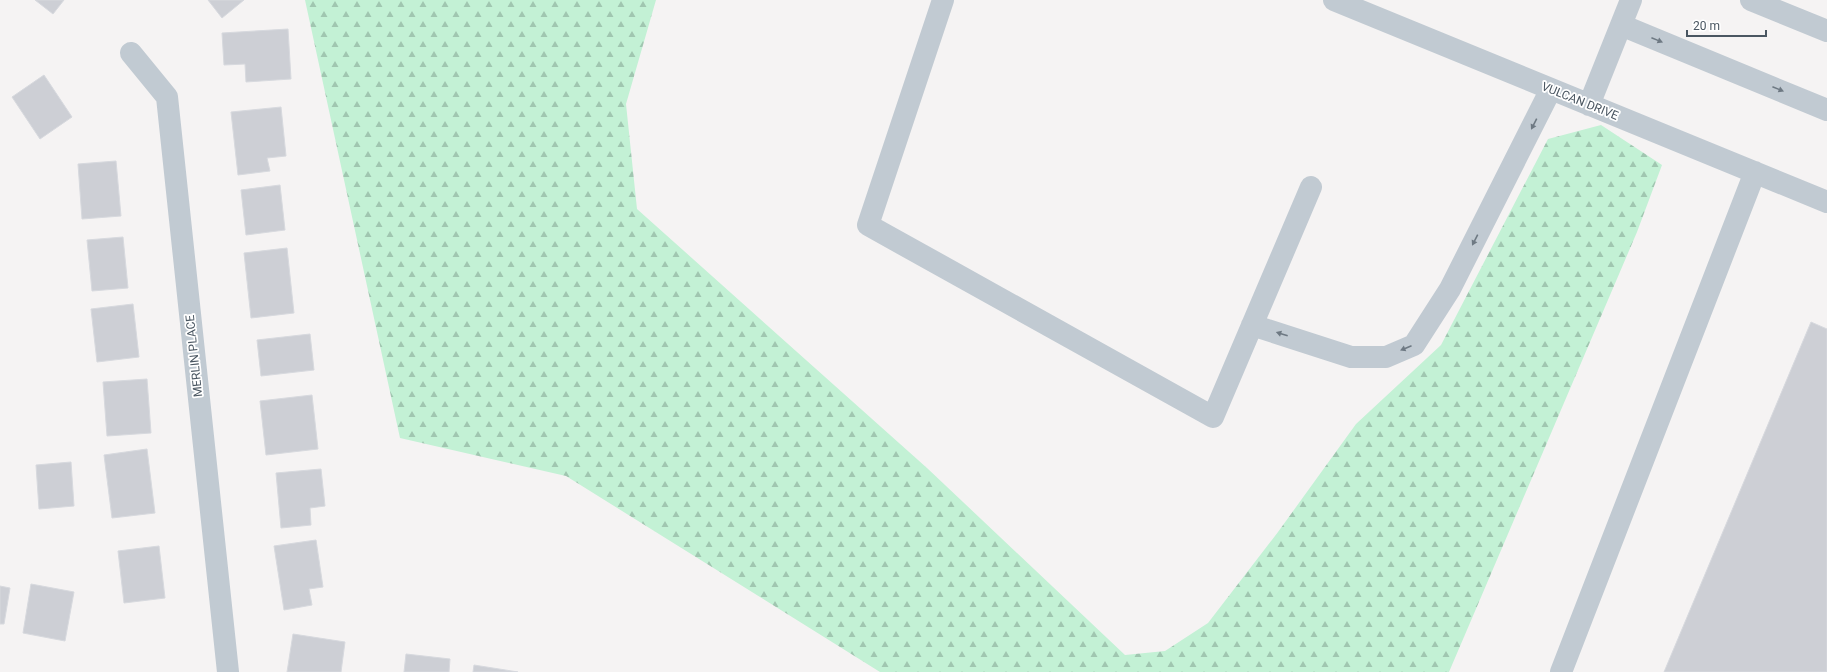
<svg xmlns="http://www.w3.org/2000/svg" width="1827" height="672" font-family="Roboto,sans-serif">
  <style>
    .forest { fill: url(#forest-firs) }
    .building { fill: #cdcfd5; stroke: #d7d9de }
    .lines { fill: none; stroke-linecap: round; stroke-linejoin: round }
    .minor { stroke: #c1cad2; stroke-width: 22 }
    .oneway { fill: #6e7983 }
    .labels { text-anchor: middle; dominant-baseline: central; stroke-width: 3.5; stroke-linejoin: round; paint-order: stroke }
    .street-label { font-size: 12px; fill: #4a5661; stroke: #fff }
  </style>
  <defs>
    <pattern id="forest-firs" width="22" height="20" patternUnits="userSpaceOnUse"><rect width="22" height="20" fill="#c3f1d5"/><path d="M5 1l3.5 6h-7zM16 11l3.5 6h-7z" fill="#a0c6b0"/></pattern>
  </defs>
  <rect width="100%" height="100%" fill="#f5f3f3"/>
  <path class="forest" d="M305,0H656L626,104L637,209L927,468L1125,655L1165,651L1208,623L1278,532L1356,424L1441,345L1548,139L1601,125L1662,165L1637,232L1449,672H880L566,476L400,438Z"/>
  <path class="building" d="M35,0H64L53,14Z
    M208,0H244L222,18Z
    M288,29L291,79L246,82L245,64L224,65L222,33Z
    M44,75L72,117L40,139L12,97Z
    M281,107L286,156L267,158L270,171L238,175L231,112Z
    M116,161L121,216L82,219L78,164Z
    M280,185L285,230L246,235L241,190Z
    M123,237L128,288L92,291L87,240Z
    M287,248L294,313L251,318L244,253Z
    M133,304L139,357L97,362L91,309Z
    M1811,322L1827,329V672H1664Z
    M310,334L314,370L261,376L257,340Z
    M147,379L151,433L107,436L103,382Z
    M312,395L318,449L266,455L260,401Z
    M147,449L155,513L112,518L104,455Z
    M71,462L74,506L39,509L36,465Z
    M321,469L325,506L310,508L311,525L281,528L276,473Z
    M316,540L323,587L309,589L312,605L284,610L274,546Z
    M159,546L165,598L124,603L118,551Z
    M31,584L74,592L65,641L23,633Z
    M0,586L10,588L4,624H0Z
    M293,634L345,642L341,672H287Z
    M406,654L450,659L449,672H404Z
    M474,665L518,672H473Z"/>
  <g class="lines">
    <path class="minor" d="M943,0L868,225L1213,417L1311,187
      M1334,0L1827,202
      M1751,0L1827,31
      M1621,25L1827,110
      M131,53L167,97L228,672
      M1589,105L1631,0
      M1252,325L1351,357H1386L1414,345L1450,289L1551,89
      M1561,672L1755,172"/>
  </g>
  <defs><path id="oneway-solid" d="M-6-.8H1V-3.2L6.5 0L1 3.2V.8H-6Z"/></defs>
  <g class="oneway">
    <use href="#oneway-solid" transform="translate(1657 40) rotate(22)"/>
    <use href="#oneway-solid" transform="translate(1778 89) rotate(22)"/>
    <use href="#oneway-solid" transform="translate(1534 124) rotate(117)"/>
    <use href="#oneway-solid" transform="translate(1475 240) rotate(117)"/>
    <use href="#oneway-solid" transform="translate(1282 334) rotate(-162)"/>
    <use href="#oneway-solid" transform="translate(1406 348) rotate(157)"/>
  </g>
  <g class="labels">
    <g class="street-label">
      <text transform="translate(1580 101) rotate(22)">VULCAN DRIVE</text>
      <text transform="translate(194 356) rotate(-96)">MERLIN PLACE</text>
    </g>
  </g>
  <path d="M1687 30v6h79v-6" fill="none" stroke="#4a5661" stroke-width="2"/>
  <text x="1693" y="30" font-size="12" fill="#4a5661" stroke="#ffffff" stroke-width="3" paint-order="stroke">20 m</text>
</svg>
